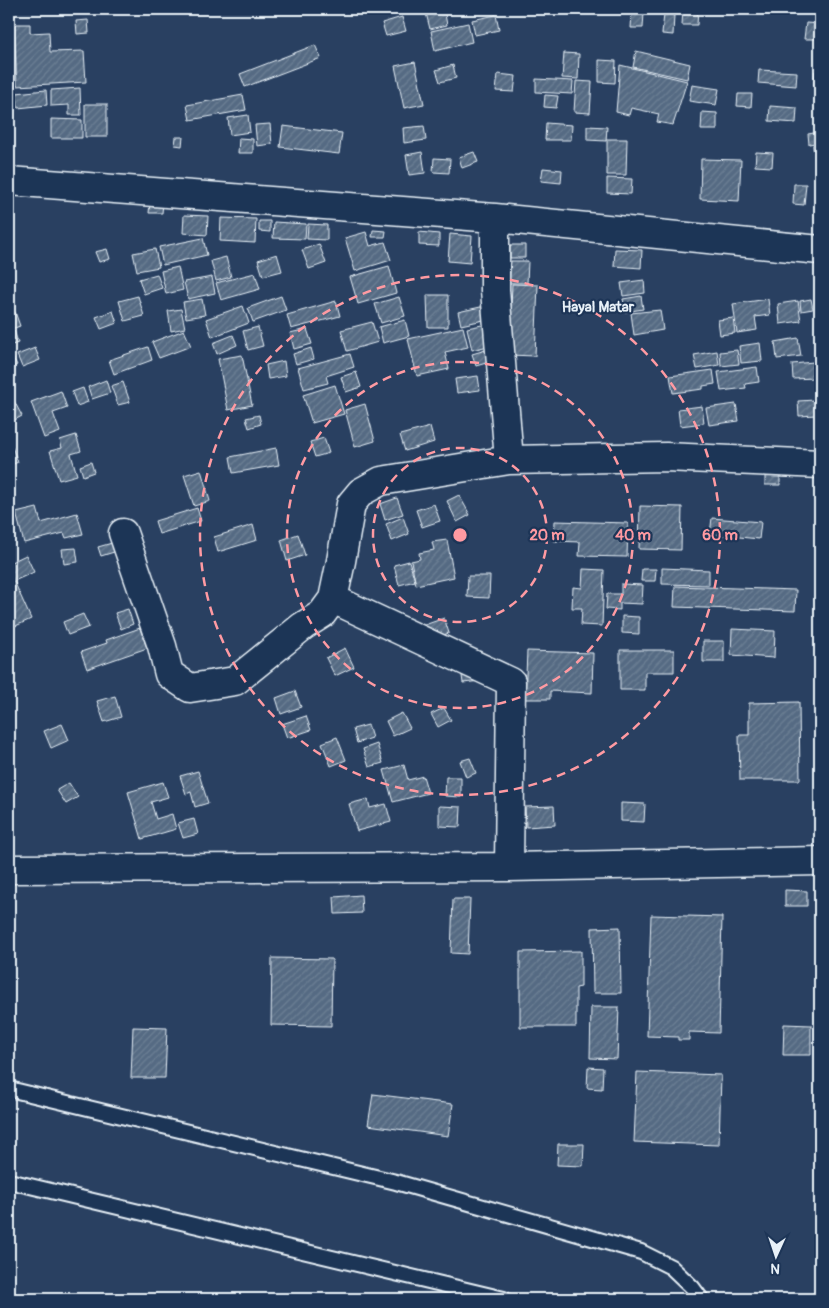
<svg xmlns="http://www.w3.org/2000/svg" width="829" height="1308" font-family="Pangolin,sans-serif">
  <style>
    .building { fill: url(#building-hatch); stroke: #e8f1f8 }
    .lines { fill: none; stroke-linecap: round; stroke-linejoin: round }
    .lane-casing { stroke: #e8f1f8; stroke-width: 18 }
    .street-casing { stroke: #e8f1f8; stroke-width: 31 }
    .lane { stroke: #1d3557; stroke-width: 14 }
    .street { stroke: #1d3557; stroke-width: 28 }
    .ring { fill: none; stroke: #ff9aa2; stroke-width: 2.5; stroke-dasharray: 9 6 }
    .labels { text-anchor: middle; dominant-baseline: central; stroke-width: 4.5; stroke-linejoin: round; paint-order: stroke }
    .neighbourhood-label { font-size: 15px; font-weight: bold; fill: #e8f1f8; stroke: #1d3557 }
    .centre { fill: #ff9aa2; stroke: #1d3557; stroke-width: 2.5 }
    .ring-label { font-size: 15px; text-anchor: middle; font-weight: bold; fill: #ff9aa2; stroke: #1d3557; stroke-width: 4.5; stroke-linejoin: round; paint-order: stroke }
  </style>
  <defs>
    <pattern id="building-hatch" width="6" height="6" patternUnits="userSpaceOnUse" patternTransform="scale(1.25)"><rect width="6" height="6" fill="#556a83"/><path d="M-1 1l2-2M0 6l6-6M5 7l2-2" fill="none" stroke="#6d8095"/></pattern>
  </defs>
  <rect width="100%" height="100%" fill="#294061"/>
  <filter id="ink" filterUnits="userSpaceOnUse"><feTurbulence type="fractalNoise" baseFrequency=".02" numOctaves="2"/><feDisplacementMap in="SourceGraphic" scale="10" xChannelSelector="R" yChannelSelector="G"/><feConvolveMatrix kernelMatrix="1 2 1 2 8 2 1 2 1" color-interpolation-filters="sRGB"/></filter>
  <g filter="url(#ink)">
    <path class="building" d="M395,9H415L396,13Z
      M444,9L447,25L430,29L426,13Z
      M683,9H698L697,25H682Z
      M632,12L644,13L643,28H631Z
      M664,14L674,15L673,35L662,34Z
      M496,15L499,30L475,35L472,20Z
      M402,17L406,31L386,36L382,23Z
      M88,20L89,33L77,34L76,21Z
      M468,23L472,42L435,51L431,31Z
      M806,23L820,24V39H804Z
      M14,24H30V33L49,32L50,52L84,51L86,82L17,86Z
      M315,45L321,58L245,87L240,74Z
      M636,51L690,64L687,79L633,67Z
      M564,53L579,54L578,79L562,78Z
      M599,60L616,61L615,83L599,82Z
      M415,62L424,104L404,108L395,66Z
      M453,65L456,78L440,82L436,70Z
      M620,65L687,81L673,125L657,122L659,114L631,108L629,115L616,112Z
      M759,70L797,72L796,86L758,83Z
      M815,71L820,72V85H814Z
      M498,74L516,76L514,92L496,91Z
      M536,79L573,81L572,94L536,92Z
      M576,81L592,82L590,113L574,112Z
      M692,85L719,89L716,105L689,101Z
      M80,88L81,115H69V105L51,106V90Z
      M46,90L47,105L18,108L16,93Z
      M738,94H752L751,107L737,106Z
      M243,95L246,110L190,120L187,105Z
      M545,95L558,96L556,108L544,107Z
      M85,104H107V137H85Z
      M770,106L797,108L796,123L769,121Z
      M702,112L717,113V130H701Z
      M248,115L250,132L230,135L228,118Z
      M51,119L82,120V138H51Z
      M546,123L572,125L571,140H545Z
      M270,124L272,144L257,146L255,125Z
      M283,126L342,133L339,154L280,147Z
      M424,126L426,140L404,143L403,128Z
      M587,126L607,127L606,141L587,140Z
      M820,132V142L809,144L808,134Z
      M176,137H183L182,146L175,145Z
      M239,138L253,139V153H238Z
      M607,139H627L626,175H607Z
      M813,145H820V174L816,175Z
      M422,152L425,173L409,175L406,155Z
      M474,152L478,162L462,168L459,157Z
      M756,152L773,153L772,167L755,166Z
      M434,158L450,159L449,173L433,172Z
      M701,159L741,160L739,201L700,199Z
      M543,168L562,170L561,183L541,181Z
      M607,178L632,179L631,194L607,193Z
      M794,184H806L804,205L793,204Z
      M150,203H163L162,213H149Z
      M184,215L208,216L207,235L183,233Z
      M221,218L256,219L255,243L220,241Z
      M259,221H270V232L259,231Z
      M274,222L306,224L305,239L273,238Z
      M308,224L327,225V240L307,239Z
      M373,230L386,231L385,237H372Z
      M366,232L370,246L385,242L391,260L355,271L345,238Z
      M419,232L439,234V246L419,245Z
      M450,234L472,236L470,263L448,261Z
      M203,238L207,255L163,265L159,247Z
      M319,244L326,263L309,269L302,250Z
      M510,245H525V258H510Z
      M107,249L110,259L99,262L95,252Z
      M155,249L159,267L137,271L133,253Z
      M615,249L642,250L641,268L614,266Z
      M277,254L282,271L263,276L258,260Z
      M226,257L231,277L216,281L211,261Z
      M511,261H528L527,283H509Z
      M389,266L396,293L358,304L350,277Z
      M178,267L183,290L166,294L161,271Z
      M255,273L260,289L221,300L216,283Z
      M157,274L162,288L144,294L139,279Z
      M212,277L215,293L188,299L184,282Z
      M644,280L645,293L623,296L621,283Z
      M512,284L538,285L535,356L509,355Z
      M427,295H448V327H428Z
      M138,296L144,316L125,321L119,301Z
      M281,296L286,310L253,322L248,308Z
      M641,296L643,309L625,312L623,299Z
      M399,297L405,316L381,323L375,304Z
      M202,299L205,315L186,318L183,302Z
      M768,299L770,315L755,317L757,330L737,333L733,304Z
      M811,299L813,309L801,311L800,301Z
      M336,301L340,316L291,329L287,315Z
      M798,301L801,321L780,324L778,304Z
      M243,306L249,323L212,337L206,319Z
      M485,306L488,319L461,325L458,312Z
      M181,309L185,328L171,331L168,311Z
      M660,310L663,330L634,335L631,313Z
      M113,311L117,323L101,329L96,317Z
      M15,312L20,326L9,330V315Z
      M733,318L735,333L720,335L718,320Z
      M405,320L409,336L383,343L379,327Z
      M372,322L378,342L347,351L341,330Z
      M487,324L492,345L472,350L467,328Z
      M258,327L263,346L248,350L243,331Z
      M463,327L468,347L445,352L449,369L417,376L408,339Z
      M307,329L312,344L294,349L290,333Z
      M14,330L18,343L9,346V332Z
      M184,330L191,346L159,358L152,342Z
      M233,335L237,345L217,354L213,343Z
      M798,338L801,356L777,359L775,342Z
      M760,343L762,361L741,363L739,346Z
      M148,347L152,360L114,374L109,360Z
      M35,348L40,360L22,367L17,355Z
      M311,348L314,359L296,364L293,354Z
      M489,349L493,361L476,366L472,354Z
      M737,350L739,364L721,366L720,352Z
      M717,351L719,365L697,369L694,355Z
      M11,354L17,365L9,369V355Z
      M350,354L354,367L326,376L328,383L304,389L298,368Z
      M242,355L252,405L228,410L218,359Z
      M284,361L286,376L268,379L266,365Z
      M814,362L815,378L793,379L792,364Z
      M757,367L759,382L745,384L746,388L721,391L718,372Z
      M713,370L715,384L703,386V389L673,393L670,376Z
      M356,372L361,387L346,392L341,377Z
      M478,376L480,390L457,393L455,379Z
      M106,380L110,393L92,399L88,387Z
      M123,382L130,402L118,405L111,386Z
      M335,385L344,414L312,423L303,395Z
      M83,388L88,402L77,406L72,392Z
      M61,391L67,408L53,413L60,432L44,438L31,402Z
      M815,400L816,415L799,416L798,401Z
      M14,401L22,416L9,423V404Z
      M365,404L375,441L355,447L345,410Z
      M736,404L739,421L709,425L706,408Z
      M702,406L704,423L680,426L678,409Z
      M259,415L261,424L249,428L246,418Z
      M430,427L434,442L405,451L400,435Z
      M76,435L81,451L71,454L77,475L59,480L50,451L62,448L60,440Z
      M324,438L329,453L315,457L310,442Z
      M12,447L18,462L9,466V449Z
      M276,448L279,465L233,473L230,457Z
      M91,462L94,472L83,476L80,466Z
      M201,470L210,501L194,506L184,475Z
      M765,476H780V485H765Z
      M459,495L470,515L457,522L447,501Z
      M397,498L403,514L385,520L380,504Z
      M434,504L440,521L422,527L416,510Z
      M640,506L682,507L681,550L639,549Z
      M37,508L41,523L77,513L83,534L66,538L64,533L24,543L16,513Z
      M197,508L201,521L159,534L155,521Z
      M403,517L409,534L392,541L386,524Z
      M712,518L761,522L759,539L710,534Z
      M555,521L628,523L627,557L579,556L580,542L554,541Z
      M253,525L257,540L218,552L214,537Z
      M298,534L305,555L287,561L281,540Z
      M447,540L454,577L416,585L411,561L420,559L419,553L434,550L432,542Z
      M112,543L114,552L101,556L98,547Z
      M76,548L78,562L64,564L62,549Z
      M26,555L34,572L14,581L31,619L9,629V563Z
      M409,561L415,581L399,585L394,565Z
      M662,568L709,570V585L662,584Z
      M583,569L604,570L602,626L581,625L582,608H572L573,587L582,588Z
      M642,569H656L655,581H641Z
      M468,576H490L489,598L467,597Z
      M621,584L643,585L642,604L620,603V610L606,609L607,594H621Z
      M675,586L796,590L795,611L674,607Z
      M128,609L133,624L121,629L115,613Z
      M83,614L89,627L68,635L63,622Z
      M622,616L639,617V634L622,633Z
      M444,618L449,633L427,641L422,626Z
      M140,628L147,648L87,669L81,652L107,643L106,640Z
      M732,629L775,631L774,658L731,655Z
      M703,641H724V662H703Z
      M345,648L354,667L335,676L326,658Z
      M620,650H674V672H645V690H620Z
      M527,651L593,653L592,693L550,691V699H525Z
      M461,669L490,680L463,683Z
      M295,691L301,707L281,714L276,698Z
      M115,696L121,717L104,722L97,701Z
      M799,702L800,780H740L739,735H749V703Z
      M444,708L451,720L438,727L431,714Z
      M402,713L410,728L393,736L386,721Z
      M306,716L311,730L287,738L282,724Z
      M62,724L69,740L51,748L44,731Z
      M368,725L372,738L357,743L353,729Z
      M337,737L346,760L331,766L322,743Z
      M377,744L383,763L369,767L363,749Z
      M470,758L476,773L466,777L460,761Z
      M404,765L408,780L423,776L428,793L393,802L384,770Z
      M198,771L208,803L195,807L191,792L186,794L180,776Z
      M446,777H461V797L445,796Z
      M163,782L168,797L151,802L156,819L172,814L176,829L142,839L128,792Z
      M69,783L78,797L66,804L57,790Z
      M368,799L370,808L386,804L391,822L357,831L349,804Z
      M621,803L645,804L644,822L621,821Z
      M439,806L461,807L460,827L439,826Z
      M554,806L555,825L526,827L525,807Z
      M194,819L198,834L183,838L178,823Z
      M785,890L807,891V906H785Z
      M361,895L362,913L335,914L334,897Z
      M453,899H470L468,954L451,953Z
      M651,915L722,917L719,1033L689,1032V1040H678V1037L647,1036Z
      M620,927L621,993H593L592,928Z
      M581,951V987L576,988V1027H520V952Z
      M272,958L332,959L331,1026L271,1025Z
      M591,1007H619L617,1059L590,1058Z
      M784,1024L811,1025V1055H783Z
      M133,1027L167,1028L165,1078H131Z
      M588,1067L603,1068L602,1089L587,1088Z
      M637,1072L721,1075L719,1145L634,1142Z
      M373,1094L453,1104L448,1136L368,1125Z
      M558,1144H584L583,1166L557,1165Z"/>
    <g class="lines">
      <g class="lane-casing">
        <path id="lane" d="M9,1089L396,1182L641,1252L671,1267L692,1287L701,1299
          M9,1181L504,1299"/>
      </g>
      <g class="street-casing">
        <path id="street" d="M9,181L495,218L820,250
          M495,218V290L509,460
          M123,533L162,646L169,674L190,688L235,681L303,626L322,614L333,599L341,561L351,504L361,492L381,481L509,460L666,457L820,464
          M333,599L511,682L509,867
          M9,869L509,867L820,861"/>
      </g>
      <use href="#lane" class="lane"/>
      <use href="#street" class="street"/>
    </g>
  </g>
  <g class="ring">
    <circle cx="460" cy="535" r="87"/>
    <circle cx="460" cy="535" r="173"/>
    <circle cx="460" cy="535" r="260"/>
  </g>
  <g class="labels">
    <g class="neighbourhood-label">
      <text x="598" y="307">Hayal Matar</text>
    </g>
  </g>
  <circle cx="460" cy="535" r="8" class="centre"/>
  <g class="ring-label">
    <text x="547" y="540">20 m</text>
    <text x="633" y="540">40 m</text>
    <text x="720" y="540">60 m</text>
  </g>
  <rect width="829" height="1308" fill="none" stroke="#1d3557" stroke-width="30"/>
  <rect x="15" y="15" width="799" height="1278" fill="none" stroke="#e8f1f8" stroke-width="2" filter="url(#ink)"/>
  <g transform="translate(776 1256) rotate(183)" stroke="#1d3557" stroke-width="4" paint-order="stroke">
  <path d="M0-4L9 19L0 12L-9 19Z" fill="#e8f1f8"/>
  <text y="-8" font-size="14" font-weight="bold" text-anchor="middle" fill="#e8f1f8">N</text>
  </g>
</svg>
